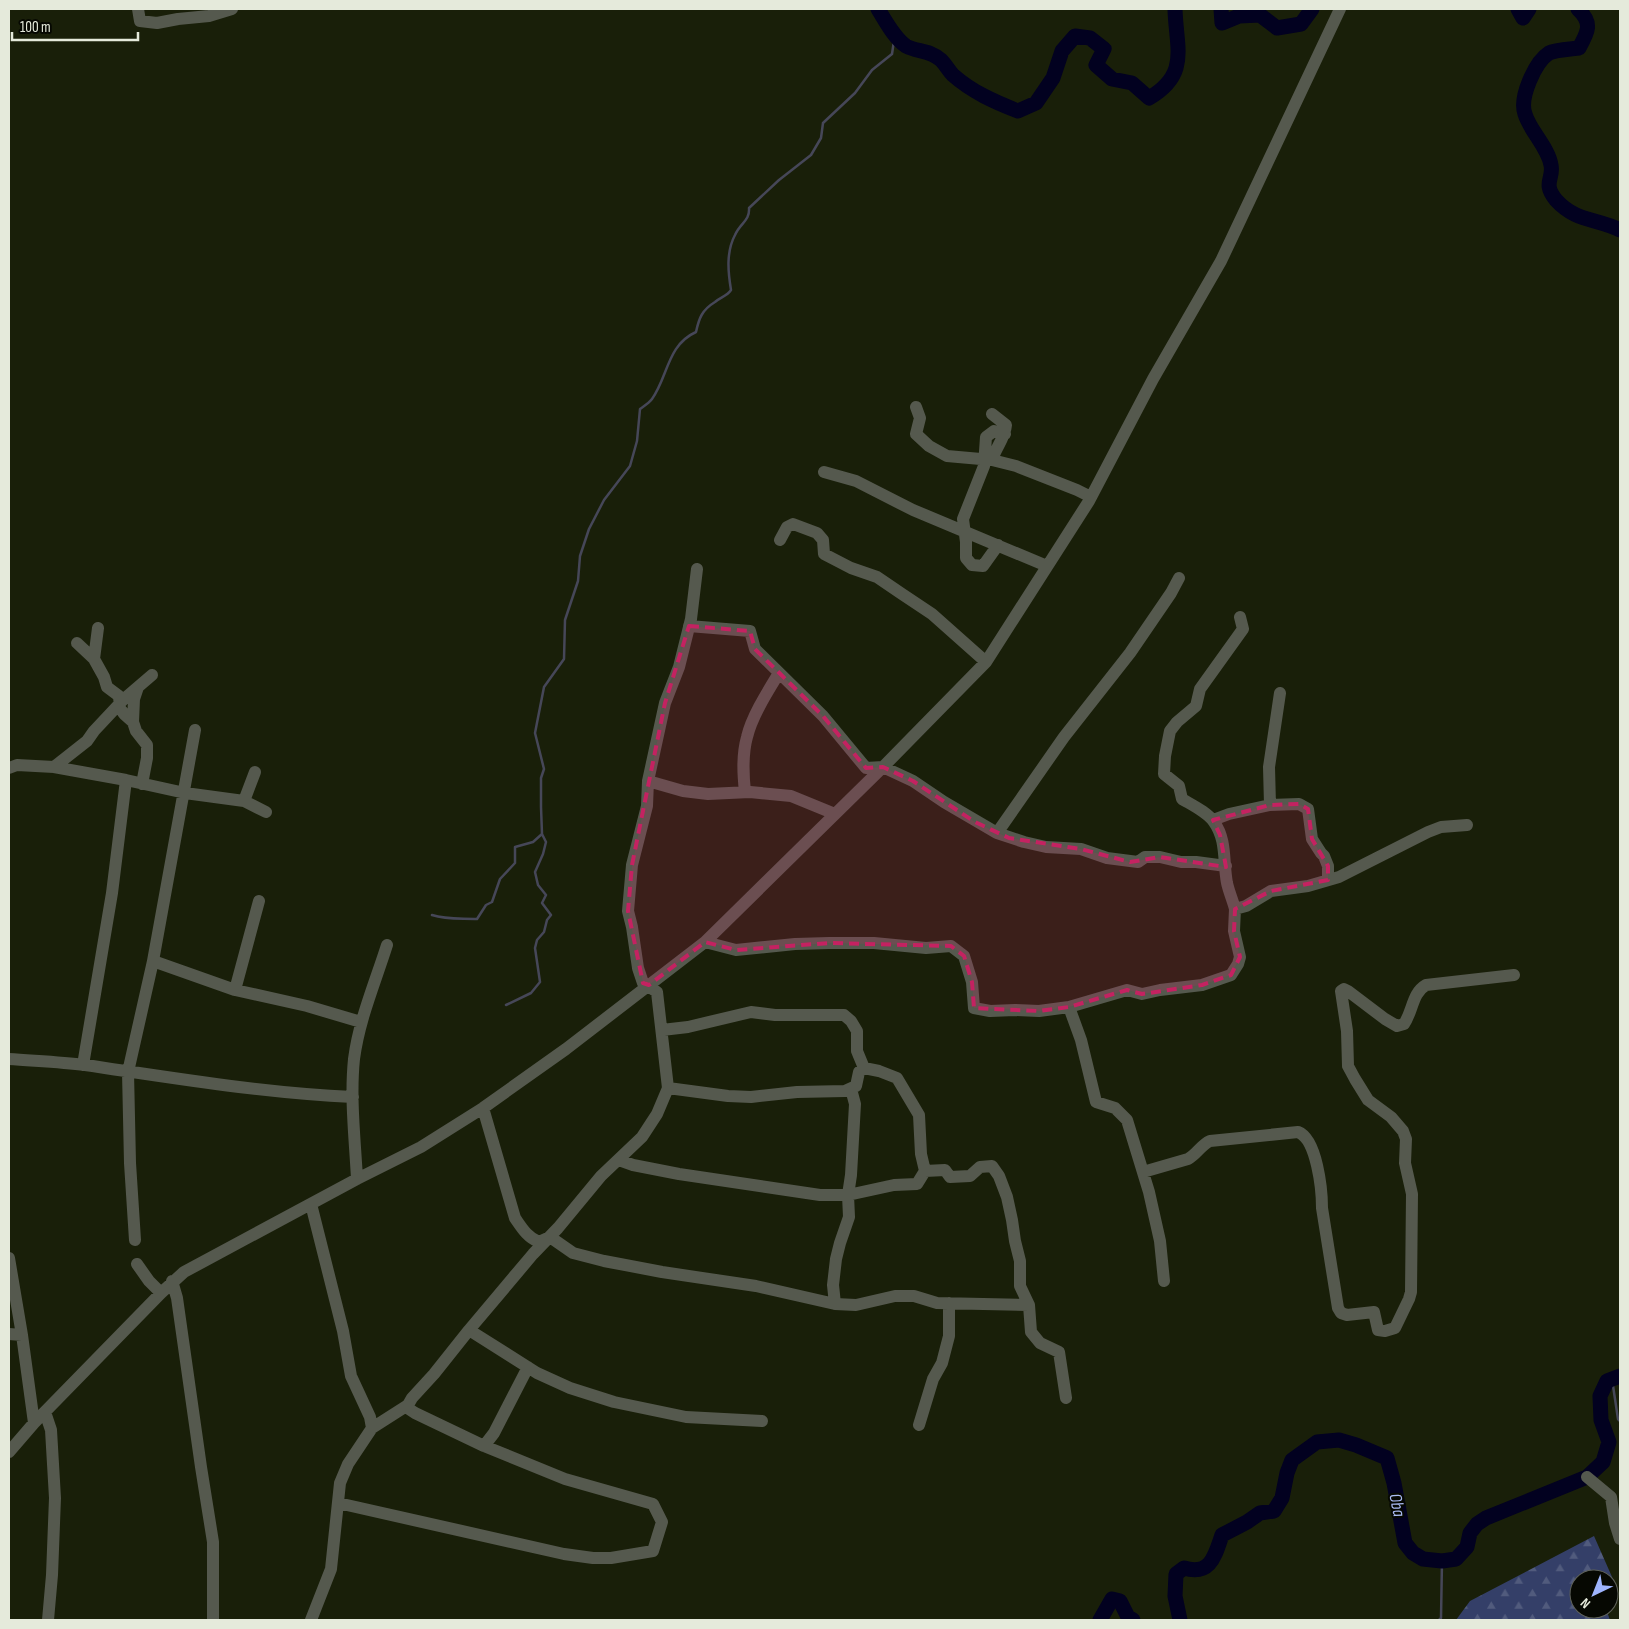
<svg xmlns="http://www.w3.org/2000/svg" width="1629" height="1629" font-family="'Sofia Sans Condensed',sans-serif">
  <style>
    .forest { fill: url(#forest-firs) }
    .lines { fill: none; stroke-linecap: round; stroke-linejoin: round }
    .stream { stroke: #464758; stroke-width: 2.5 }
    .river { stroke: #020120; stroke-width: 15 }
    .minor { stroke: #55594e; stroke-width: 12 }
    .marked { fill: #c42261; fill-opacity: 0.2; stroke: #c42261; stroke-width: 4; stroke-dasharray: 10 6; stroke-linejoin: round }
    .labels { text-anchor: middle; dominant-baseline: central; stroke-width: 4; stroke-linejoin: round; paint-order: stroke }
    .water-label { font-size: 18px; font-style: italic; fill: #abbcf3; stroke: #060802 }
  </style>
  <defs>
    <pattern id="forest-firs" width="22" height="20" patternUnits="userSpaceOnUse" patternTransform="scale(1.25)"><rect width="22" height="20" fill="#343f68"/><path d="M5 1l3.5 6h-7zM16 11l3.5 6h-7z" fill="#515b7d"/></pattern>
  </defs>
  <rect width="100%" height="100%" fill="#191f09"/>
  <path class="forest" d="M1594,1536L1616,1586L1609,1591V1579H1579V1609H1606L1610,1620H1456L1470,1601Z"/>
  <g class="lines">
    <path class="stream" d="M432,915C447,920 462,918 477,919L486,905L492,902L500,879L515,863V847L533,842L542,834
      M506,1005L531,993L540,982L535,948L537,940L544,932L547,920L551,915L542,903L546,895L538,885L535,872L543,854L546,842L542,834L541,807V778L544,769L535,733L544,687L564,659L565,620L578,581L580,556L589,529L604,500L630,466L637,441L640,409C644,406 649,403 652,399C668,377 667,345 696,332C699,318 702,310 715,302C721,297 727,296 731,290C728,272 726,252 735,235C740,223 750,221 749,208L779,180L811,155L821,138L823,123L855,93L872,70L892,54L895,34
      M1612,1379L1618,1419L1620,1421
      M1439,1620L1441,1618L1442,1561"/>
    <path class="river" d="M878,9C885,20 894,38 906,46C917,52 930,50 941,60C946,65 949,71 953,75C972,92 995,102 1018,111L1036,103L1053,78L1062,51L1075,36L1090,38L1104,49L1096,65L1112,79L1132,83L1149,98C1190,74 1176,48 1175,9
      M1221,9L1222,23L1239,16L1260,15L1277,28L1301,24L1312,9
      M1518,9L1523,18L1529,9
      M1578,9C1593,23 1588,32 1579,48C1572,49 1555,50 1549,53C1535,62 1519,98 1525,114C1530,131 1548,147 1551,165C1554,179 1542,183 1556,200C1576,222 1595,218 1620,230
      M1100,1620L1112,1599L1120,1601L1128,1617L1133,1620
      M1180,1620L1175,1596L1176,1574L1184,1568C1211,1576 1215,1555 1222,1535L1247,1522L1260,1513L1274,1511L1282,1498L1287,1473L1292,1460L1317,1442L1339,1440L1356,1445L1387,1458L1394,1483L1405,1543L1413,1553L1423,1559L1442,1561L1456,1559L1467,1547L1470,1533L1477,1524L1486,1518L1587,1477L1603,1462L1609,1442L1601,1420L1600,1396L1607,1381L1620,1376"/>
    <path class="minor" d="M138,9L140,21L157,23L178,19L209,16L232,9
      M916,407L920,418L916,434L929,446L947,456L992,460L1016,466L1077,490L1091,497
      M992,414L1006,425C1005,438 996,447 992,460
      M824,472L856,481L913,510L1047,566
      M780,540L787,527L793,524L817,533L823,540L824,554L851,568L877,577L902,594L932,614L986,662
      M998,545L983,566L972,565L966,558V542L963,519L984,466L986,437L994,431L1005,434
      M697,569L691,619L679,667L665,703L648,781L647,806L632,865L628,911L632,927L638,968L643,983L657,992L668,1088L728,1096L751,1097L797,1092L845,1091L856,1086L859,1072L864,1068L879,1071L897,1078L919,1115L921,1154L925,1171L945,1170L950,1177L970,1176L980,1167L992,1166L999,1176L1007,1197L1012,1220L1015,1241L1020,1261V1286L1029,1305L1031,1332L1040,1343L1059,1352L1066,1398
      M1240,617L1243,629L1200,689L1196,706L1177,722L1170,731L1165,756L1164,774L1179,786L1182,799C1192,805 1207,812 1214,822C1227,840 1223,862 1227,883C1229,892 1233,901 1235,909L1246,906L1271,891L1308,886L1339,877L1428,832L1441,827L1467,825
      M689,626L750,631L755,649L823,716L866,768L883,767L913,781L944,802L997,833L1064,737L1130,653L1171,593L1179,578
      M77,643L94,659L104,677L107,687L119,696L120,708L124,714L133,722L136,731L147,745V758L142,784
      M94,659L98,628
      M1280,693L1269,767L1270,805L1299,804L1308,809L1312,839L1321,853L1324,856L1328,866V880
      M133,722L134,699L138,687
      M54,767L87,741L94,731L124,699L152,675
      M9,768L17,765L54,767L126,780L185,793L244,801L266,812
      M648,781L683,791L708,794L750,792L791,796L835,814
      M745,792C743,773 742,755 747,737C752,716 768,691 779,673
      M244,801L255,772
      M1213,820L1229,814L1270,805
      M997,833L1024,842L1046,847L1081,849L1107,858L1138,862L1145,857H1160L1181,862H1196L1226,866
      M705,942L736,950L795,944L829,943H874L926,948L951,946L964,956L972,982L974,1008L990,1011L1015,1010L1039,1011L1069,1007L1127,990L1142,994L1160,990L1202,985L1231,975L1238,964L1240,957L1234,931L1235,909
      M153,961L235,990L307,1006L361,1022
      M235,990L259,901
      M1069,1007L1081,1040L1096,1102L1115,1108L1127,1120L1149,1192L1160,1241L1164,1281
      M662,1030L688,1027L751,1012L775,1015H844L851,1021L857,1031V1051L864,1068
      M9,1059C34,1061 60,1062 85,1065C174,1078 263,1093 353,1097
      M83,1065L112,893L126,780
      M483,1108L515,1218C522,1228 527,1237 539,1242L550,1237L573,1253L604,1261L662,1272L756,1286L835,1304L856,1305L895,1296H914L937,1303L1029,1305
      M619,1160L633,1165L679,1174L820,1195H848L894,1185L917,1184L925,1171
      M1143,1172L1188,1159C1197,1154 1201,1145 1210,1141L1298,1132C1317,1139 1322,1190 1322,1208L1338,1308L1341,1313L1347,1315L1374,1312L1378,1330L1385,1331L1395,1328L1409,1299L1411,1292L1412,1194L1405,1163L1406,1139L1403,1131L1391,1117L1368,1100L1355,1079L1348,1066L1347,1031L1341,991L1344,989L1348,991L1385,1019L1397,1026L1404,1024C1413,1011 1412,993 1426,985L1514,975
      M357,1179C355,1140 350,1098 354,1059C359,1020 375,983 387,945
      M311,1204L343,1331L351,1376L370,1417L372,1428
      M135,1240L130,1163L128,1072L153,961L195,730
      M9,1258L22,1335L34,1423
      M137,1264L149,1281L161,1293
      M172,1281L177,1298L201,1467L213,1542V1620
      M835,1304L833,1285L836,1259L840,1243L849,1217L848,1195L851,1175L855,1104L851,1089
      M469,1330L537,1373L570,1388L614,1402L686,1417L762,1421
      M9,1334L22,1335
      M45,1412L51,1430L55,1498L52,1575L48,1620
      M919,1425L933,1379L942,1363L949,1336V1303
      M484,1446L494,1433L528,1367
      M9,1452L34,1423L161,1293L184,1272L357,1179L421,1147L483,1108L566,1049L705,942L883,767L986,662L1089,501L1153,379L1221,261L1340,9
      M1587,1477L1611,1497L1615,1523L1620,1539
      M338,1503L564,1554L593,1558H611L653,1551L662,1522L653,1504L565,1479L484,1446L415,1413L409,1409L408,1405
      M311,1620L331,1569L340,1483L348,1464L372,1428L408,1405L412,1398L434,1374L469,1330L533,1254L558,1228L601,1176L642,1137L657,1114L668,1088"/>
  </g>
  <path class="marked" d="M689,626L750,631L755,649L823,716L866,768L883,767L913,781L975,822L1009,838L1081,849L1130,862L1160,857L1226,867L1220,835L1213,820L1270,805L1299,804L1308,809L1312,839L1328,866V880L1271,891L1235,909L1234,931L1240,957L1231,975L1202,985L1142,994L1127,990L1069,1007L1039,1011L974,1008L972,982L964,956L951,946L829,943L736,950L705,942L649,985L643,983L628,911L632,865L665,703Z"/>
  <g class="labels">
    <g class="water-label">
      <text transform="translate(1397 1505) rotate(78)">Oba</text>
    </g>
  </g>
  <rect width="1629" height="1629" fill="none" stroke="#e5eadb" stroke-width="20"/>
  <g transform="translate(1594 1594) rotate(223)"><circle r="24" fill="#060802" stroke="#5f6259"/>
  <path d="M0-4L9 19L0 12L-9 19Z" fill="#9eb4fd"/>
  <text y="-8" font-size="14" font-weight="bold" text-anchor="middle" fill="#e5eadb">N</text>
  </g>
  <path d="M12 32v8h126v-8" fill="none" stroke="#e5eadb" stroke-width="2.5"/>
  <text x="20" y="32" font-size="15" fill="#e5eadb" stroke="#060802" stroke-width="4" paint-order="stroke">100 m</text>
</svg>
